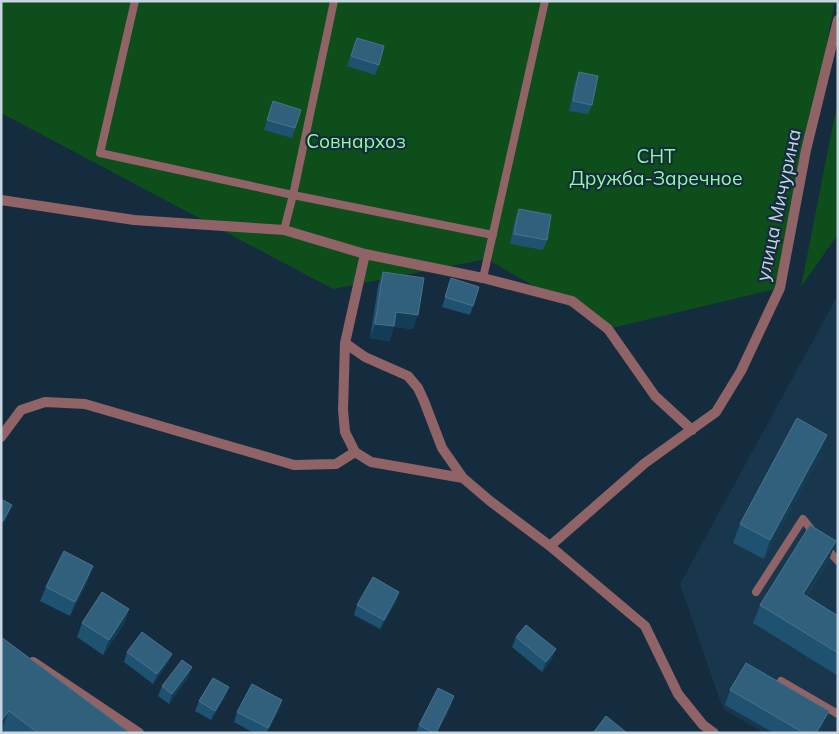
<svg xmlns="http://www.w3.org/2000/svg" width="839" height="734" font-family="Mulish,sans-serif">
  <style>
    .built { fill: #19374c }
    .green { fill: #0d4e1b }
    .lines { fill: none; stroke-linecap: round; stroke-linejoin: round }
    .service { stroke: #906367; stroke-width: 8 }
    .minor { stroke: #906367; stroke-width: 10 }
    .tertiary { stroke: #906367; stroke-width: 10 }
    .wall { fill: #1f5271 }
    .shaded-wall { fill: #133d57 }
    .building { fill: #31607d; stroke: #49738d }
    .labels { text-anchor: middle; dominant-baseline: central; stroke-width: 4.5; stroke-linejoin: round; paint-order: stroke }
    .park-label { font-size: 19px; fill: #93fa9d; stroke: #142c3d }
    .street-label { font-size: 19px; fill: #c8d6e1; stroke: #142c3d }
  </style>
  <rect width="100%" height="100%" fill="#142c3d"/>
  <path class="built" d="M838,295V733H764L723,709L680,584Z"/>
  <path class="green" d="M1,1H835L780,288L608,329L487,259L333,289L1,113Z
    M838,99V234L801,287Z"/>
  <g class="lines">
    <path class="service" d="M135,1L100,153L293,195L334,1
      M284,230L293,195L493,235
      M483,278L545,1
      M826,548L838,561
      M756,592L803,519L814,533
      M781,681L838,714"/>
    <path class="minor" d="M1,200L134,220L284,230L365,254L345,343L343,410L345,432L355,452L371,462L463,478L490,501L550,546L645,626L678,694L703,725L714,733
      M365,254L483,278L572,301L608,329L655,396L692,430
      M345,343L365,357L408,376L418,388L424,401L442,448L463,478
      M1,437L21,410L45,402L85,404L294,465L336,464L355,452
      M550,546L645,463L716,412L741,371L780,288L806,150L838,20"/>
    <path class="tertiary" d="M33,662L139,733"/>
  </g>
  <path class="wall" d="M357,38L379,65L375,75L347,66Z
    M579,72L592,105L588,114L569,111L575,82Z
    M273,101L295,128L292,138L264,130Z
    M519,209L547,240L543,250L510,244L515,219Z
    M383,272L413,329L394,327L389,341L370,338L378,286Z
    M451,278L473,306L470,315L442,307Z
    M821,454L764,559L733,543L740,524Z
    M836,541L829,560L807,596L838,616V676L753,623L760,605Z
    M88,580L70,616L40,601L46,587Z
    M399,592L396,602L380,629L354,615L357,605Z
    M129,609L124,624L103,655L77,637L82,623Z
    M1,637L130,733H6L2,730L1,731Z
    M516,637L552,659L542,672L512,647Z
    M127,652L172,654L168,663L153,684L124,662Z
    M192,667L188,677L169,704L158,696L162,686Z
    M730,690L823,725L819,733H774L725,705Z
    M225,697L211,720L195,711L199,701Z
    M451,706L437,733H416L419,725Z
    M279,710L267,733H254L234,722L237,712Z"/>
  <path class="shaded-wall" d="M396,312L418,315L413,329L394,327L389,341L370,338L375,324Z
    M827,435L821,454L764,559L770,540Z
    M12,505L8,515L1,528L3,521Z
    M836,541L829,560L796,613L803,594Z
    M93,566L88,580L70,616L75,602Z
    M399,592L396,602L380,629L384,620Z
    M129,609L124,624L103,655L109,640Z
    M556,649L552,659L542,672L546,662Z
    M172,654L168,663L153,684L157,674Z
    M192,667L188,677L169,704L172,694Z
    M229,687L225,697L211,720L215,711Z
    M454,696L451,706L437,733H436Z
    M282,700L279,710L267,733H266Z
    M9,711L2,730L1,731V721Z
    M829,711L823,725L819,733H816Z"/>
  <path class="building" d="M357,38L384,46L379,65L351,56Z
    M579,72L598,76L592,105L573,101Z
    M273,101L301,110L295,128L267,120Z
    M519,209L551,215L547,240L514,234Z
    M383,272L424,278L418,315L396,312L394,326L375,324Z
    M451,278L479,287L473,306L445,297Z
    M797,418L827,435L770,540L740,524Z
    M1,499L12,505L3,521H1Z
    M810,525L836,541L803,594L838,616V653L760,605Z
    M64,551L93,566L75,602L46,587Z
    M373,577L399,592L384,620L357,605Z
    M102,592L129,609L109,640L82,623Z
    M526,625L556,649L546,662L516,637Z
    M142,632L172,654L157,674L127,652Z
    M1,637L130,733H38L9,711L1,721Z
    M182,660L192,667L172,694L162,686Z
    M746,663L829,711L816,733H804L730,690Z
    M213,678L229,687L215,711L199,701Z
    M252,684L282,700L268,728L237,712Z
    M438,688L454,696L436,733H434L419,725Z
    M606,716L627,733H593Z"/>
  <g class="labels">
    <g class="park-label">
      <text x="356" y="141">Совнархоз</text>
      <text x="656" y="156">СНТ<tspan x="656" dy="22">Дружба-Заречное</tspan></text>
    </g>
    <g class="street-label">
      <text transform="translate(778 205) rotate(-78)">улица Мичурина</text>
    </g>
  </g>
  <rect width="839" height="734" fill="none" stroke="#c8d6e1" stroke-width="5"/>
</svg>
